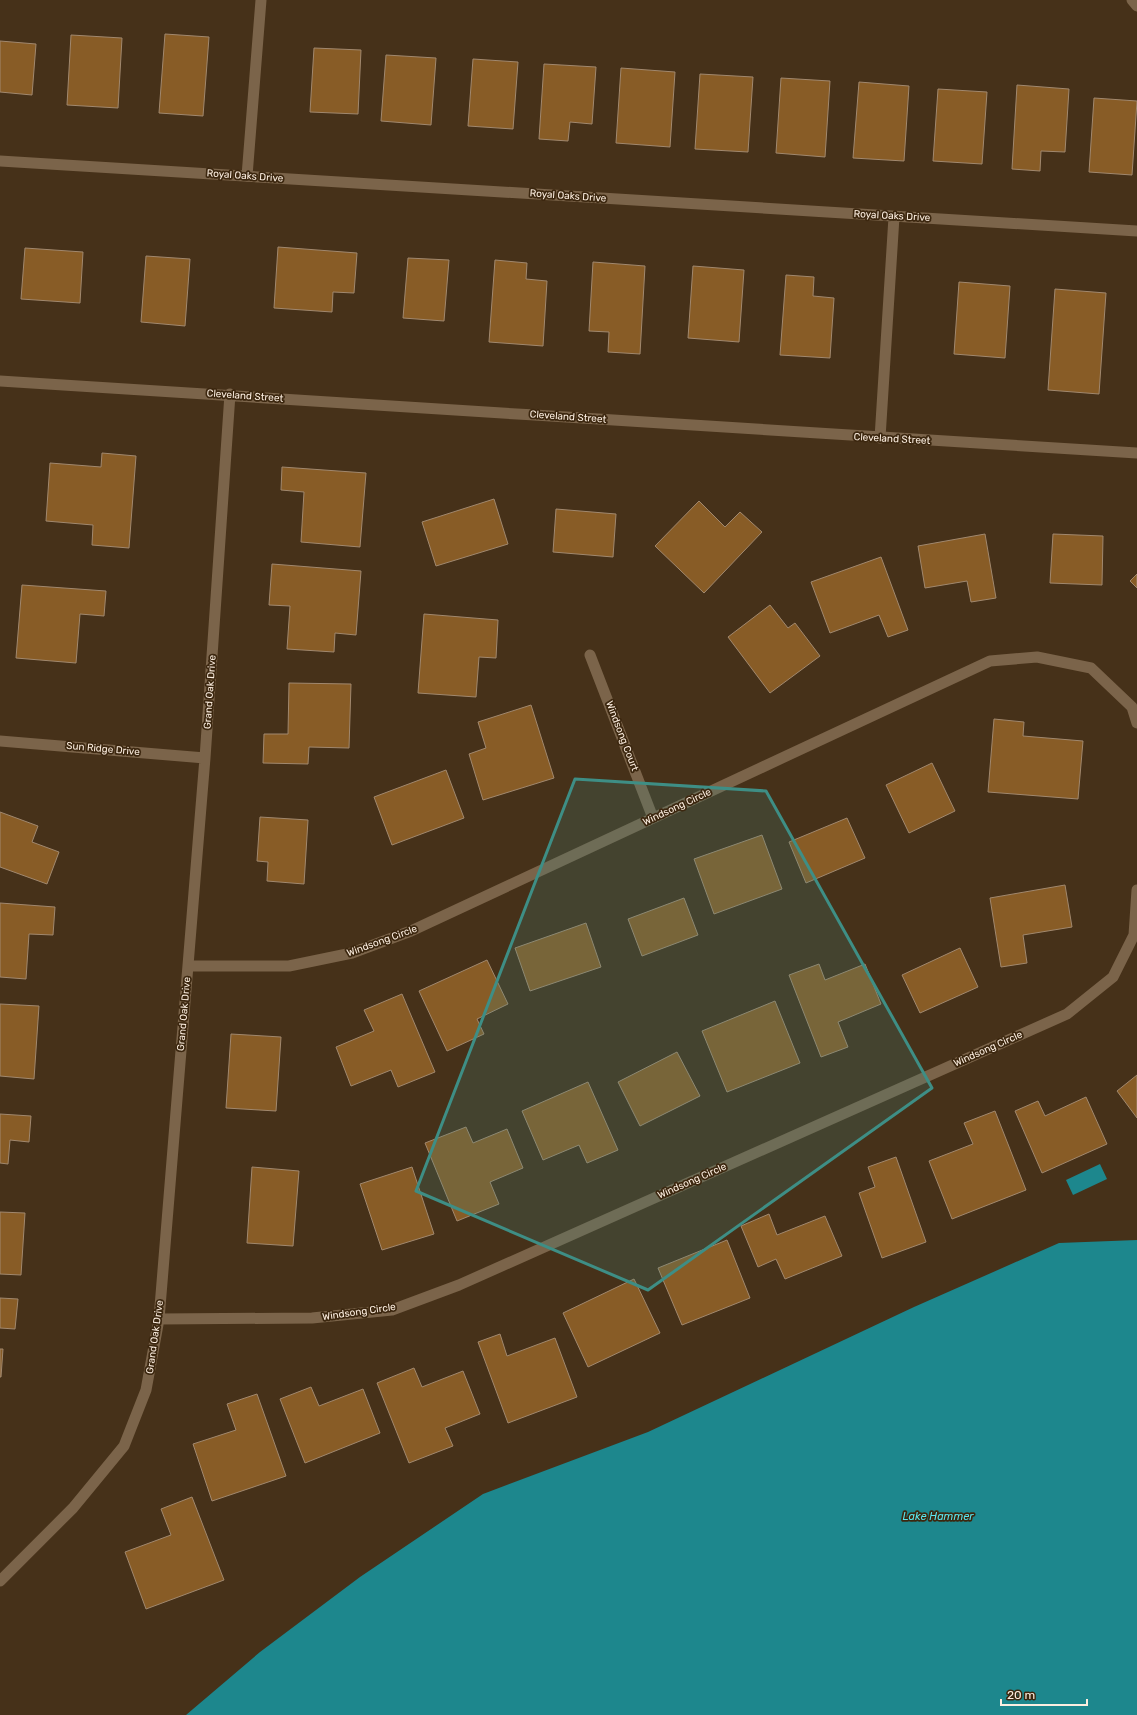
<svg xmlns="http://www.w3.org/2000/svg" width="1137" height="1715" font-family="Rubik,sans-serif">
  <style>
    .water { fill: #1d878d }
    .building { fill: #885c26; stroke: #a1886e }
    .lines { fill: none; stroke-linecap: round; stroke-linejoin: round }
    .service { stroke: #7b644a; stroke-width: 11 }
    .minor { stroke: #7b644a; stroke-width: 11 }
    .marked { fill: #3e8e85; fill-opacity: 0.2; stroke: #3e8e85; stroke-width: 3; stroke-linejoin: round }
    .labels { text-anchor: middle; dominant-baseline: central; stroke-width: 3.5; stroke-linejoin: round; paint-order: stroke }
    .street-label { font-size: 10px; fill: #fceee0; stroke: #3c270f }
    .water-label { font-size: 11px; font-style: italic; fill: #59e6ef; stroke: #3c270f }
  </style>
  <rect width="100%" height="100%" fill="#463119"/>
  <path class="water" d="M1100,1164L1107,1179L1073,1195L1066,1180Z
    M1137,1240V1715H186L260,1652L360,1577L483,1494L648,1432L914,1307L1059,1243Z"/>
  <path class="building" d="M165,34L209,37L203,116L159,113Z
    M71,35L122,38L118,108L67,105Z
    M0,41L36,44L32,95L0,92Z
    M314,48L361,50L358,114L310,112Z
    M386,55L436,58L431,125L381,121Z
    M473,59L518,62L513,129L468,126Z
    M544,64L596,67L592,124L570,122L568,141L539,139Z
    M621,68L675,72L670,147L616,143Z
    M700,74L753,77L748,152L695,149Z
    M781,78L830,81L825,157L776,153Z
    M859,82L909,86L904,161L853,158Z
    M1017,85L1069,89L1065,152L1041,151L1040,171L1012,169Z
    M938,89L987,92L982,164L933,161Z
    M1094,98L1137,101L1132,175L1089,172Z
    M278,247L357,253L354,293L333,292L332,312L274,308Z
    M25,248L83,252L80,303L21,299Z
    M146,256L190,259L185,326L141,322Z
    M408,258L449,260L444,321L403,318Z
    M495,260L527,263L526,279L547,281L543,346L489,342Z
    M593,262L645,266L640,354L608,352L609,332L589,331Z
    M693,266L744,270L739,342L688,338Z
    M786,275L814,277L813,296L834,298L830,358L780,355Z
    M959,282L1010,286L1005,358L954,354Z
    M1055,289L1106,293L1099,394L1048,390Z
    M102,453L136,456L129,548L92,545L93,525L46,521L50,463L101,467Z
    M282,467L366,473L360,547L301,542L304,492L281,490Z
    M494,499L508,544L436,566L422,522Z
    M699,501L725,527L740,512L762,532L704,593L655,546Z
    M556,509L616,514L613,557L553,552Z
    M985,534L996,598L971,602L967,581L925,588L918,546Z
    M1053,534L1103,536L1102,585L1050,583Z
    M881,557L908,630L888,637L879,615L830,633L811,582Z
    M272,564L361,571L356,635L335,633L334,652L287,649L290,606L269,605Z
    M1137,574V588L1130,581Z
    M22,585L106,591L104,616L80,614L76,663L16,658Z
    M770,605L788,628L795,623L820,656L770,693L728,637Z
    M424,614L498,620L496,658L479,657L476,697L418,693Z
    M289,683L351,684L349,748L309,747L308,764L263,763L264,734H288Z
    M531,705L554,778L483,800L469,754L486,748L478,722Z
    M994,719L1024,722L1023,736L1083,741L1078,799L988,792Z
    M932,763L955,811L909,833L886,785Z
    M446,770L464,818L392,845L374,797Z
    M0,812L38,826L32,842L59,852L47,884L0,867Z
    M260,817L308,820L304,884L267,881L268,862L257,861Z
    M847,818L865,858L806,883L789,842Z
    M762,835L782,889L714,914L694,859Z
    M1065,885L1072,927L1023,935L1027,963L1001,967L990,898Z
    M684,898L698,935L642,956L628,919Z
    M0,903L55,907L53,935L29,934L26,979L0,977Z
    M586,923L601,967L530,991L515,948Z
    M960,948L978,987L920,1013L902,975Z
    M487,960L508,1004L477,1019L484,1034L447,1051L419,991Z
    M819,964L825,980L865,964L881,1004L838,1022L848,1047L821,1057L789,975Z
    M402,994L435,1072L398,1087L391,1070L351,1086L336,1047L374,1031L364,1010Z
    M775,1001L800,1063L727,1092L702,1031Z
    M0,1004L39,1006L34,1079L0,1076Z
    M231,1034L281,1037L276,1111L226,1108Z
    M677,1052L700,1096L640,1126L618,1082Z
    M1137,1075V1118L1117,1091Z
    M588,1082L618,1150L587,1163L579,1145L543,1160L522,1111Z
    M1086,1097L1107,1144L1042,1173L1015,1111L1038,1101L1045,1116Z
    M995,1111L1026,1190L952,1219L929,1161L973,1144L964,1123Z
    M0,1114L31,1116L29,1142L10,1140L8,1164L0,1163Z
    M466,1127L473,1143L507,1129L523,1168L490,1182L499,1204L457,1221L425,1143Z
    M896,1157L926,1242L882,1258L859,1193L875,1187L868,1167Z
    M252,1167L299,1171L293,1246L247,1243Z
    M412,1167L434,1234L382,1250L360,1184Z
    M0,1212L25,1213L21,1275L0,1274Z
    M769,1214L777,1235L825,1216L842,1256L785,1279L776,1259L758,1267L741,1226Z
    M727,1240L750,1298L682,1325L658,1268Z
    M634,1279L660,1333L588,1367L563,1313Z
    M0,1298L18,1299L15,1329L0,1328Z
    M500,1334L507,1356L555,1338L577,1397L508,1423L478,1342Z
    M0,1349H3L1,1377H0Z
    M414,1368L422,1387L463,1371L480,1414L445,1428L453,1446L409,1463L377,1383Z
    M311,1387L319,1406L363,1389L380,1433L305,1463L280,1399Z
    M257,1394L286,1476L212,1501L193,1444L236,1430L227,1404Z
    M192,1497L224,1580L146,1609L125,1552L171,1535L161,1509Z"/>
  <g class="lines">
    <path class="service" d="M247,176L261,0"/>
    <path class="minor" d="M1132,0L1137,6
      M0,161L1137,231
      M0,381C379,403 758,432 1137,453
      M880,438L894,217
      M590,655L653,818
      M0,741L205,758
      M188,966H289L352,953L411,931L990,661L1037,657L1091,668L1132,707L1137,723
      M159,1319L312,1318L392,1310L459,1285L1067,1014L1113,977L1134,935L1137,890
      M0,1581L73,1508L124,1446L146,1390L159,1319L205,758L230,394"/>
  </g>
  <path class="marked" d="M575,779L766,791L932,1088L648,1290L416,1191Z"/>
  <g class="labels">
    <g class="street-label">
      <text transform="translate(245 176) rotate(4)">Royal Oaks Drive</text>
      <text transform="translate(568 196) rotate(4)">Royal Oaks Drive</text>
      <text transform="translate(892 216) rotate(3)">Royal Oaks Drive</text>
      <text transform="translate(245 396) rotate(4)">Cleveland Street</text>
      <text transform="translate(568 417) rotate(4)">Cleveland Street</text>
      <text transform="translate(892 439) rotate(3)">Cleveland Street</text>
      <text transform="translate(210 692) rotate(-86)">Grand Oak Drive</text>
      <text transform="translate(622 736) rotate(69)">Windsong Court</text>
      <text transform="translate(103 749) rotate(5)">Sun Ridge Drive</text>
      <text transform="translate(677 807) rotate(-25)">Windsong Circle</text>
      <text transform="translate(382 941) rotate(-20)">Windsong Circle</text>
      <text transform="translate(184 1014) rotate(-85)">Grand Oak Drive</text>
      <text transform="translate(988 1049) rotate(-24)">Windsong Circle</text>
      <text transform="translate(692 1181) rotate(-24)">Windsong Circle</text>
      <text transform="translate(359 1312) rotate(-8)">Windsong Circle</text>
      <text transform="translate(155 1337) rotate(-82)">Grand Oak Drive</text>
    </g>
    <g class="water-label">
      <text x="938" y="1516">Lake Hammer</text>
    </g>
  </g>
  <path d="M1001 1699v6h86v-6" fill="none" stroke="#fceee0" stroke-width="2"/>
  <text x="1007" y="1699" font-size="12" fill="#fceee0" stroke="#3c270f" stroke-width="3" paint-order="stroke">20 m</text>
</svg>
